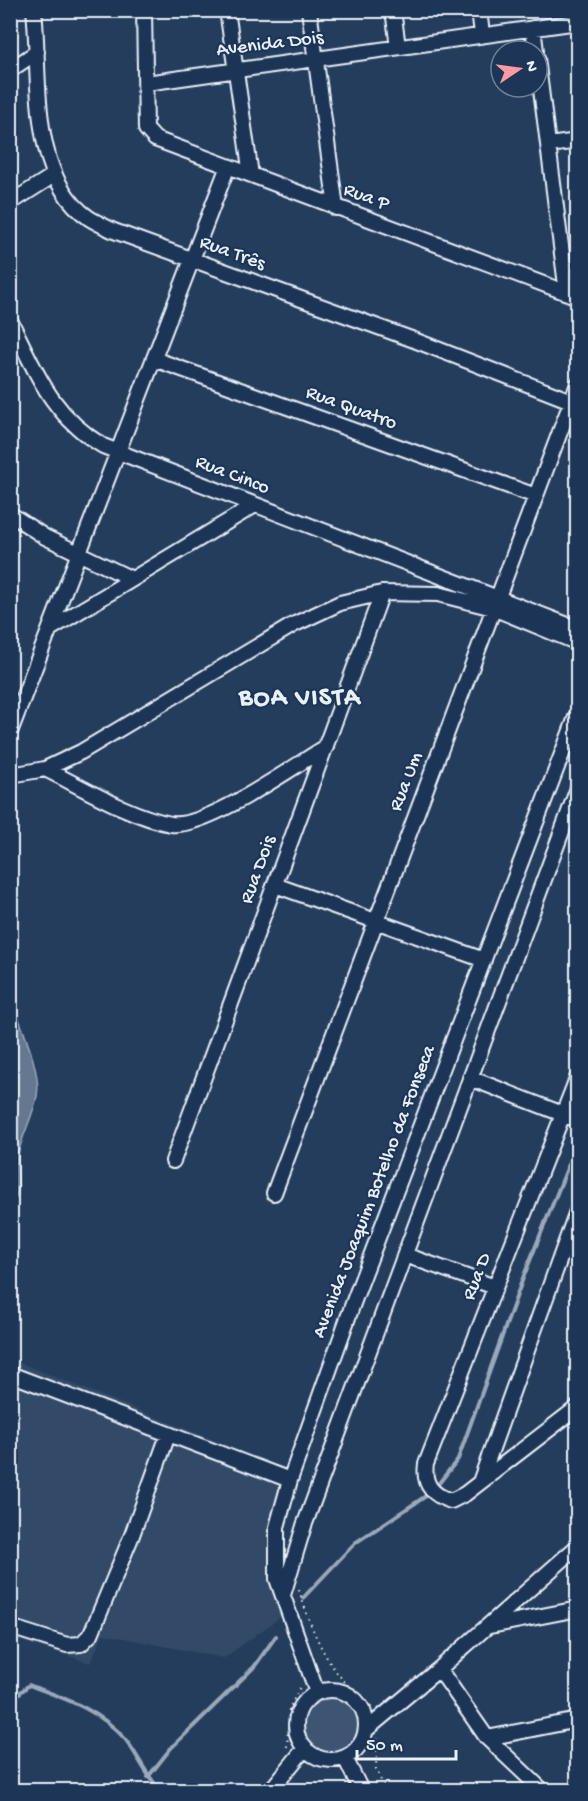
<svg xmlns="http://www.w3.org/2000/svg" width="588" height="1801" font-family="'Gochi Hand',sans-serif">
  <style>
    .built { fill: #334a68 }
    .green { fill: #3e5472; stroke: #93a2b5; stroke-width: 1.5 }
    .water { fill: #657890; stroke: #99a8ba; stroke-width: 1.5 }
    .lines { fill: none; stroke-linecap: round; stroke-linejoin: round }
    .stream { stroke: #99a8ba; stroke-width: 4 }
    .minor-casing { stroke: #e8f1f8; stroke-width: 18 }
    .path { stroke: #e8f1f8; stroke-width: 2; stroke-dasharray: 1.5 4.5; stroke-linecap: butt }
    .minor { stroke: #1d3557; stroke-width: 14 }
    .labels { text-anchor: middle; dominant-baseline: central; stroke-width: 4.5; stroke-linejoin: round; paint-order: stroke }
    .street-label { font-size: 20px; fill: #e8f1f8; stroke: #1d3557 }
    .district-label { font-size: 26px; font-weight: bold; letter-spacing: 1.5px; fill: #e8f1f8; stroke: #1d3557 }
  </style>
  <rect width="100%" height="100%" fill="#253d5d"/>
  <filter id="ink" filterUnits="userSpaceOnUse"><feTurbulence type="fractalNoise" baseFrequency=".0167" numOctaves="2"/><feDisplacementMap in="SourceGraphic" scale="12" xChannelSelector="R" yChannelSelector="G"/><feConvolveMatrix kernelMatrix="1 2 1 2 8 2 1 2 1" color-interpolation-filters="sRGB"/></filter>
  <g filter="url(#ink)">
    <path class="built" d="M10,1359L289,1470L272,1579L282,1616L224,1658L103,1634L90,1663L11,1638Z"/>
    <path class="green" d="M301 1727a30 30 0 1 1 60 0a30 30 0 1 1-60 0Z"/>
    <path class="water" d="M11,997C19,1022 42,1071 37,1096C33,1116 22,1136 18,1154C15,1172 23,1188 13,1203H10Z"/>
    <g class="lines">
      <path class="stream" d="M303,1598L355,1543L432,1492L458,1459L523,1278L578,1141
        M10,1701L29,1685C64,1698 101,1710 126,1740C138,1756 146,1775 160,1790
        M148,1777L171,1748L254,1667L276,1636"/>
      <g class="minor-casing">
        <path id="minor" d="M34,10C41,75 28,176 89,218C97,223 106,227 114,231L414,340L571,401
          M144,10L146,129L155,139L578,297
          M227,10L251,175
          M309,10L336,208
          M393,10L398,47
          M479,10L482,34
          M533,28L536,51
          M537,58L567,293
          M10,70L37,52
          M146,83L578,22
          M549,145L578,141
          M10,203L54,175
          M10,320C36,372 51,415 103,446L578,629
          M154,359L536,496
          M10,514L45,537L132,579
          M50,629L255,505
          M10,732L228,166
          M45,769C82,787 131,817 171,824C206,829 294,766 326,747
          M10,770L11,775L45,769L81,752L293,625L340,603L382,593L438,594L493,608L578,643
          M275,885L484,960
          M578,1076L426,1464C423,1484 432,1495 451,1501L465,1494L578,1407
          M470,1078L578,1120
          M173,1161L382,593
          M274,1193L578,384
          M405,1255L495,1287
          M10,1374L290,1480
          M480,1482L578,1208
          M283,1595L304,1526L578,788
          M490,1626L578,1609
          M10,1627L67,1645L81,1644L91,1634L132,1535L168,1435
          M439,1669L487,1738L542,1790
          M296 1725a35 35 0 1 1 70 0a35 35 0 1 1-70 0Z
          M317,1693L277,1579V1527L290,1480L355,1298L578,712
          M366,1730L439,1669L578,1546
          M487,1738L578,1720
          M345,1758L361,1790
          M271,1790L305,1748"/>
      </g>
      <path class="path" d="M299,1590C309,1622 323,1661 348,1685C356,1693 364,1698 372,1707
        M377,1738L376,1769L385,1790
        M287,1747L289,1709L300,1687"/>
      <use href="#minor" class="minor"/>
    </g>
  </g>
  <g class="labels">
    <g class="street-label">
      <text transform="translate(270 45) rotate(-7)">Avenida Dois</text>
      <text transform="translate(366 198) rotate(20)">Rua P</text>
      <text transform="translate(232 254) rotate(20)">Rua Três</text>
      <text transform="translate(351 409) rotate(20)">Rua Quatro</text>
      <text transform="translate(232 476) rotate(21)">Rua Cinco</text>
      <text transform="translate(407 782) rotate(-69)">Rua Um</text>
      <text transform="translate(259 870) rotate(-70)">Rua Dois</text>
      <text transform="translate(375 1192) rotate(-69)">Avenida Joaquim Botelho da Fonseca</text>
      <text transform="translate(478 1277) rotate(-69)">Rua D</text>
    </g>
    <g class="district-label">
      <text x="300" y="699">BOA VISTA</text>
    </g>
  </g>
  <rect width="588" height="1801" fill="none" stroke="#1d3557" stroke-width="36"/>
  <rect x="18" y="18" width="552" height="1765" fill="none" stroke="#e8f1f8" stroke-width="2" filter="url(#ink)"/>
  <g transform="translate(519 69) rotate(77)"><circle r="28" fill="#1d3557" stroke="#6e8097" stroke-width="1.5"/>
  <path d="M0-4.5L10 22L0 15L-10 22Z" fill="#ff9aa2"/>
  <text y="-9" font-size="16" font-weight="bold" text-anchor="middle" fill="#e8f1f8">N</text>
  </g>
  <path d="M357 1750v9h99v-9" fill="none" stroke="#e8f1f8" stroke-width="3"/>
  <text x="366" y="1750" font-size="18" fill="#e8f1f8" stroke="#1d3557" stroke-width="4.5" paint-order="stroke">50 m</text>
</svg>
